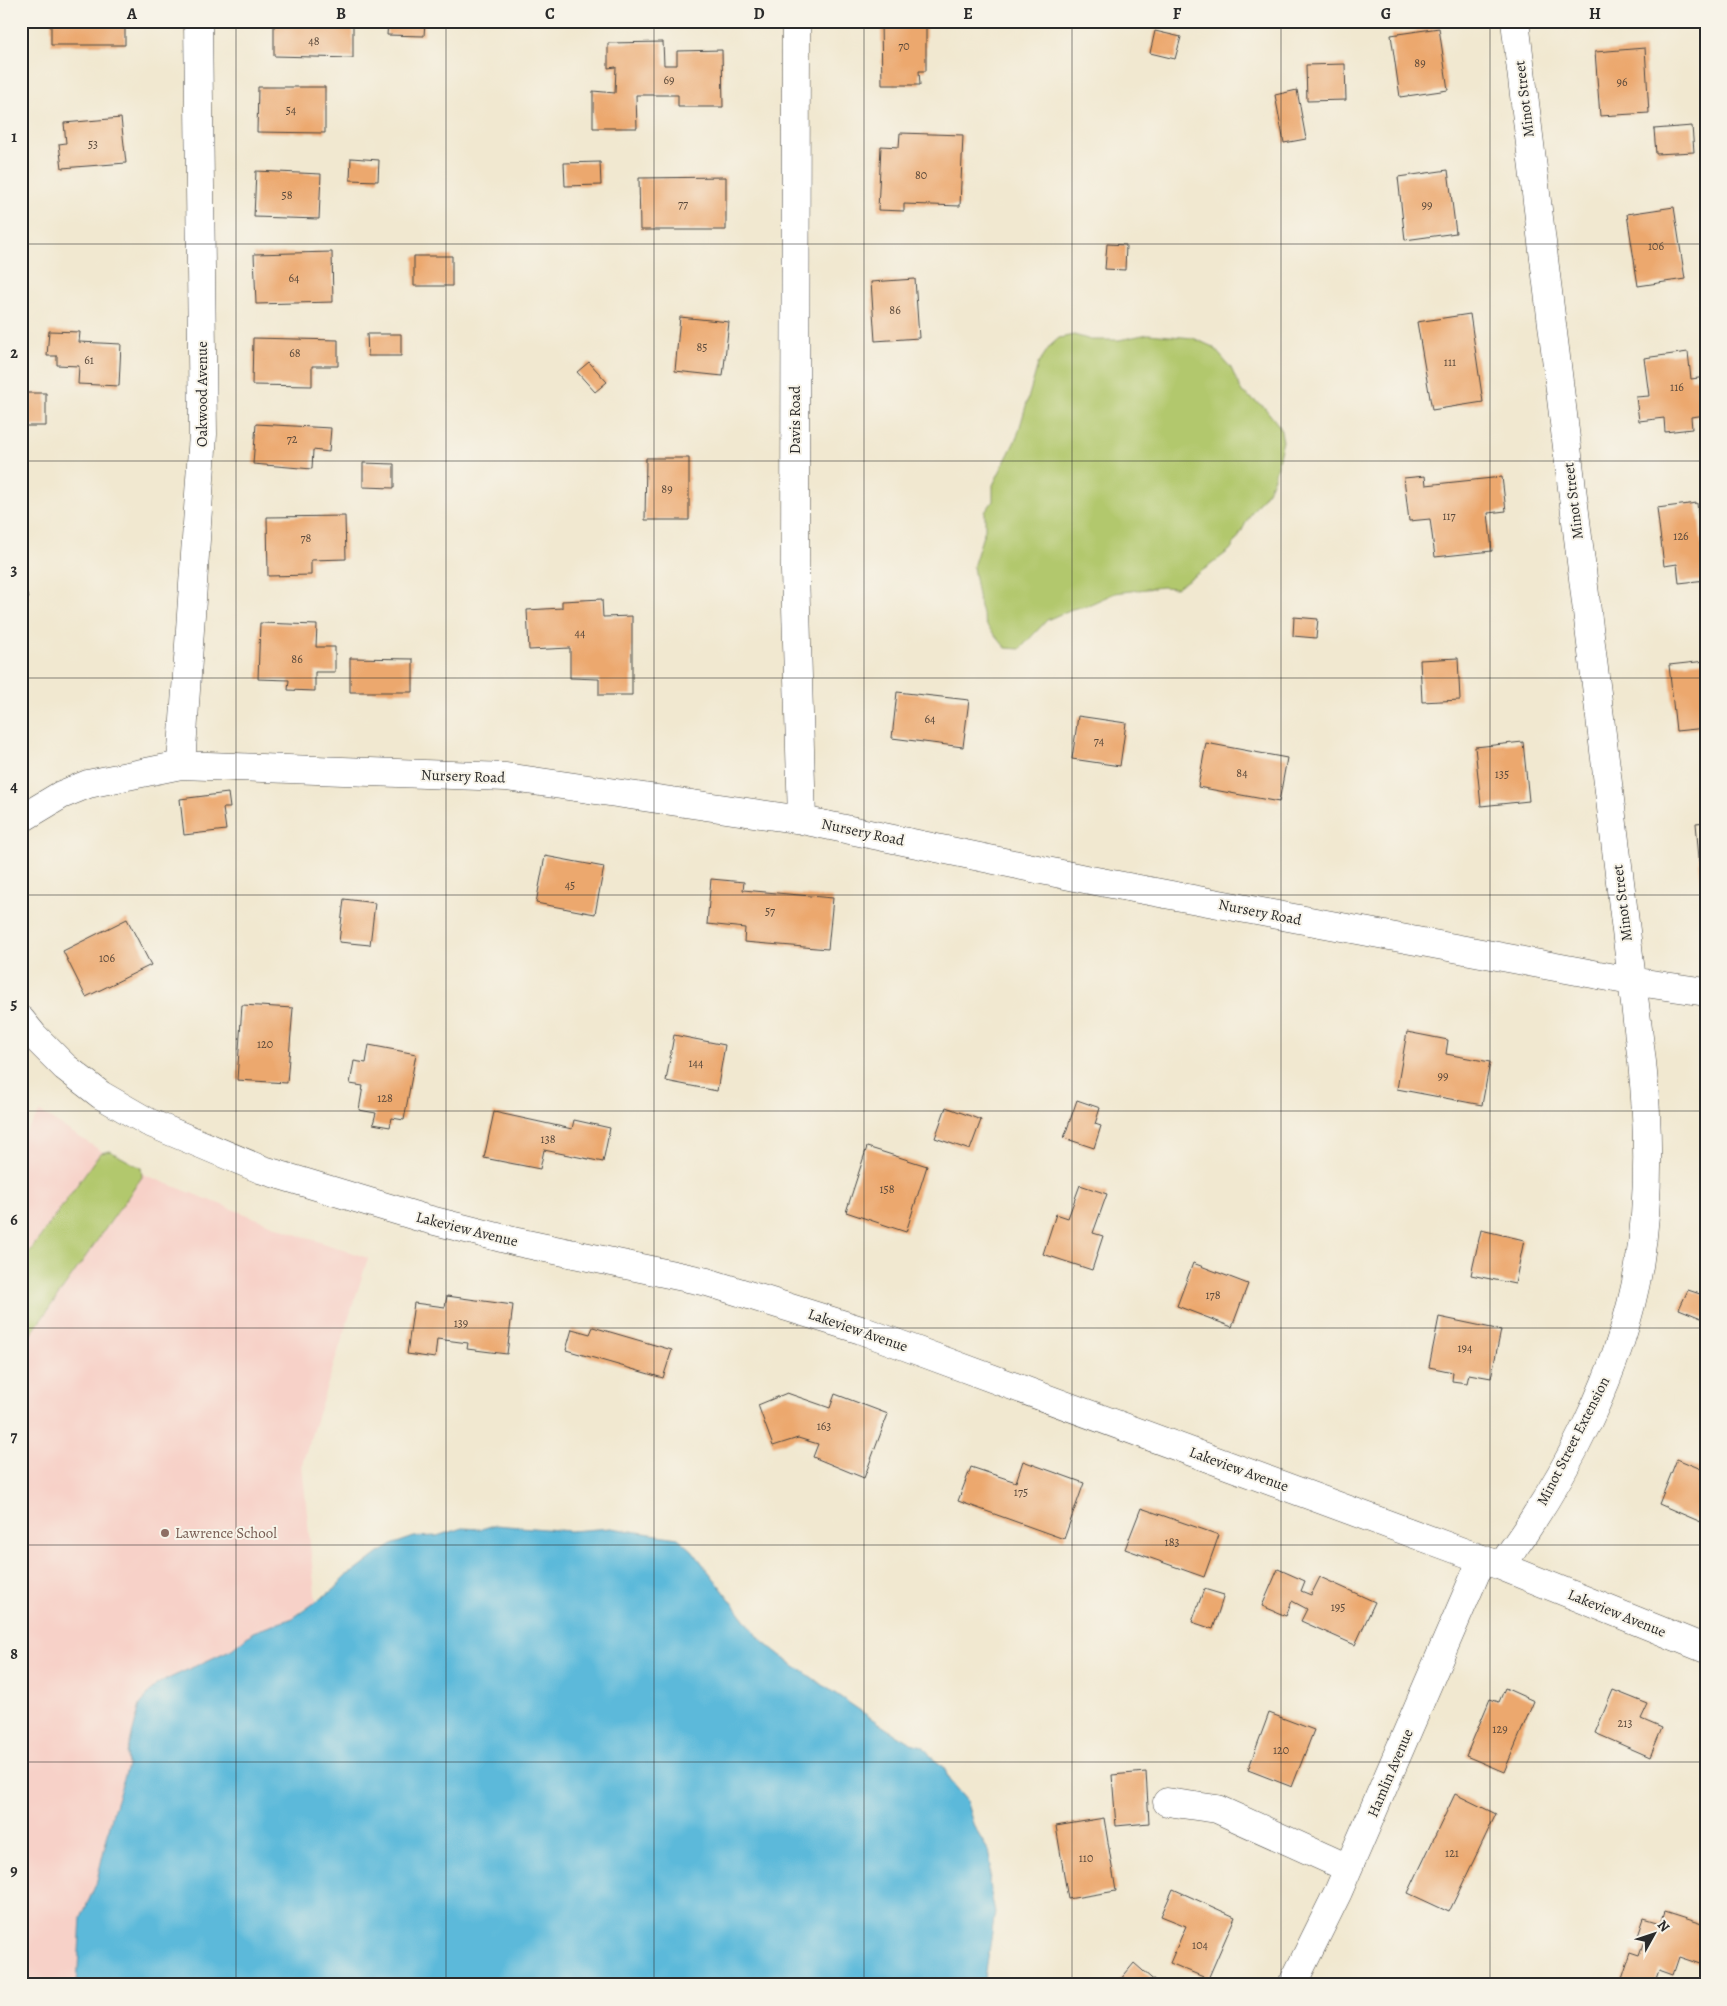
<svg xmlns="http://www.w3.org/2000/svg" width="1727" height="2006" font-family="Alegreya,serif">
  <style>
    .built { fill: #f7d1c8 }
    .green { fill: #b2c86d; stroke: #6e7a4c }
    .water { fill: #5cb9da; stroke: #447282 }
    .building { fill: #eca86e }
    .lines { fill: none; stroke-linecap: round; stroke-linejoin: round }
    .minor-casing { stroke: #494744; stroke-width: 29 }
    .minor { stroke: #fff; stroke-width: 28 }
    .grid { fill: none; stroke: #2b2b2b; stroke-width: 1; stroke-opacity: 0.55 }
    .education-dot { fill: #8d6e63; stroke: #f7f3e8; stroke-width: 2 }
    .labels { text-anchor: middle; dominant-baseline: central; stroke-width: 4; stroke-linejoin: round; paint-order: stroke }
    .number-label { font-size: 12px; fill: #5b4a3c }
    .street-label { font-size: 15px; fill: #2b2b2b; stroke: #f7f3e8 }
    .education-label { font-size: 15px; fill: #785e54; stroke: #f7f3e8; text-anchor: start }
    .neatline { fill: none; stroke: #2b2b2b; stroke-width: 2 }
    .grid-label { font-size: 16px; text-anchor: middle; font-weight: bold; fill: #2b2b2b }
  </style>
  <rect width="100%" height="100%" fill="#f7f3e8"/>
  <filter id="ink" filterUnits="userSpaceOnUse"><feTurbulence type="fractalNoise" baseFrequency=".02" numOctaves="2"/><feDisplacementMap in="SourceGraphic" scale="10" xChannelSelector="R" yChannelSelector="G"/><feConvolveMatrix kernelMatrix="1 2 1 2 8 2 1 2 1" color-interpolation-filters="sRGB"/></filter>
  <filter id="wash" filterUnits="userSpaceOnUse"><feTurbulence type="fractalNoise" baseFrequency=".0096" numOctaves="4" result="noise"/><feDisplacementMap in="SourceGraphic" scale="20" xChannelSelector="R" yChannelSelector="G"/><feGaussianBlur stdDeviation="1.12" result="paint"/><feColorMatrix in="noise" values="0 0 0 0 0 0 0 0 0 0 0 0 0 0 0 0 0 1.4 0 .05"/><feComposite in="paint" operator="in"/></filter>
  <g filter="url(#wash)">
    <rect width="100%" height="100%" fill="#f1e8d0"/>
    <path class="built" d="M40,1112L103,1152L145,1175L296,1234L368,1258L302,1464L316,1603L303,1609L293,1618L253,1632L232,1649L157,1684L140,1705L127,1754L128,1766L96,1884L81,1918L77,1985H21V1138Z"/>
    <path class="green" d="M1148,334L1193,338L1213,347L1231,368L1242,392L1264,407L1280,427L1283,441L1274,477L1268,491L1251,513L1238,538L1230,550L1209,566L1176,588L1162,587L1115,593L1086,606L1072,609L1047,620L1020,649L1006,648L987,626L980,607L973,567L985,529V512L993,501V485L1017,437L1038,364L1050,346L1059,338L1074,335L1091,340H1119Z
      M110,1151L141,1168L142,1177L21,1348V1264L94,1161L101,1153Z"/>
    <path class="water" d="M495,1525L570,1531L611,1528L678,1538L692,1550L761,1640L785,1659L887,1729L911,1743L923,1746L933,1759L944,1767L949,1780L966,1800L974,1827L988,1850L991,1865L989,1884L995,1912L984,1985H77L81,1918L96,1884L113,1812L128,1766L127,1754L140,1705L157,1684L232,1649L253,1632L293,1618L337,1587L345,1576L357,1570L379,1553L394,1544L414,1537L437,1536L462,1528L481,1529Z"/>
    <g id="blocks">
      <path class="building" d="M51,21H125V45H51Z
        M274,21H332V25H353V58L274,56Z
        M388,21H425L424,36L387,35Z
        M881,21H926V71H919L920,85H882Z
        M1439,28L1448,90L1400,97L1391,35Z
        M1155,31L1181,37L1175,59L1150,53Z
        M663,42L664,65H677V51L722,50L723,107H678V95H636L637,128H593V91L615,93L616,67L608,68V43Z
        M1645,48L1649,113L1600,116L1595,52Z
        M1345,64L1346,100L1307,101L1306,65Z
        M258,87H325V133L257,132Z
        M1297,90L1306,139L1284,143L1275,95Z
        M121,118L126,163L62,168L59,144L66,143L64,123Z
        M1692,126L1694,152L1656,154L1654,129Z
        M900,133L963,135L960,206L904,204V211L878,210L881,146L899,147Z
        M351,158L379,160L378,181L350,180Z
        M600,162L601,185L565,186L564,163Z
        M1448,170L1456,233L1405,240L1398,177Z
        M256,171L321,174L319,219L254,217Z
        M726,177V230H640L639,178Z
        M1674,207L1685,279L1638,286L1627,214Z
        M1107,244L1126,245L1125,270L1105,269Z
        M332,252L333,302L256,304L254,254Z
        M414,256H452V286H414Z
        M915,279L919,338L875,341L871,282Z
        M1470,314L1483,402L1432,410L1417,322Z
        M680,317L729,322L723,376L675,371Z
        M49,331L80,332L79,342L121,344L119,386L78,384L79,366L57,365V356H47Z
        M367,334H401V356H368Z
        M253,338L338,340V366H312V386L252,385Z
        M1688,352L1691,379L1706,377V415L1691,417L1692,429L1665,432L1664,418L1639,421L1636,397L1649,396L1644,358Z
        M589,362L607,382L595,392L577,372Z
        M21,393H46V426H21Z
        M256,424L331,428L329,452L313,450L312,469L253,464Z
        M646,458H689V520H645Z
        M363,463L394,464V488L363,487Z
        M1425,476L1426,485L1502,477L1506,511L1488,513L1492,551L1435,557L1430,519L1409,521L1404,478Z
        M1697,503L1706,580L1679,583L1677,564L1664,566L1657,508Z
        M345,516L346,559L311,560V575L268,576L267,517Z
        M21,585L29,598L21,602Z
        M602,599L603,617L632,616V695H599V679L570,678V648L529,650L527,610L562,608V601Z
        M1294,617L1318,619L1316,638L1293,636Z
        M260,623L317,625L316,647H335V672H315V691L288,690L289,680L258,679Z
        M350,658L413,659V692H350Z
        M1458,658L1460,700L1422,702L1420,660Z
        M1706,661V728L1676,731L1669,665Z
        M897,692L969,700L963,747L892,738Z
        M1078,716L1126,723L1120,766L1072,759Z
        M1523,742L1529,801L1481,806L1475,747Z
        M1206,743L1287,758L1279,802L1198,787Z
        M228,793L230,808H223L226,830L184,835L180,799Z
        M1706,822V893H1702L1696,823Z
        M545,856L604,867L595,914L536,903Z
        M711,879L744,882L743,890L833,898L828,949L744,942L745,928L707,924Z
        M344,899L375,903L370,945L339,942Z
        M127,919L151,965L86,997L63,951Z
        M242,1005L293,1008L287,1083L237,1080Z
        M1407,1032L1448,1040L1446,1054L1490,1062L1482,1105L1397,1089Z
        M674,1035L725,1045L717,1091L666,1081Z
        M369,1045L416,1054L404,1120L392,1118L390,1127L373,1124L376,1113L359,1110L363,1086L350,1084L354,1061L366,1063Z
        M1077,1100L1100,1108L1095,1124L1101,1126L1094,1148L1064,1138Z
        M946,1107L981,1120L970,1150L935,1138Z
        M494,1112L572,1129L574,1120L610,1128L603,1162L544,1150L540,1169L484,1158Z
        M867,1147L927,1166L906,1232L846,1212Z
        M1080,1185L1107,1194L1093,1233L1103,1236L1092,1270L1043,1254L1056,1214L1068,1218Z
        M1481,1230L1524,1240L1515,1284L1471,1275Z
        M1193,1263L1248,1284L1232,1327L1177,1306Z
        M1688,1290L1706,1296V1320L1679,1309Z
        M447,1296L513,1305L507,1354L467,1349L468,1343L437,1339L435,1358L407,1354L414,1303L445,1307Z
        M1439,1317L1501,1330L1491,1378L1469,1374L1467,1383L1452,1381L1453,1372L1429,1367Z
        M593,1327L672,1350L663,1378L566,1350L572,1329L590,1334Z
        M787,1393L830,1408L835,1394L888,1414L864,1478L813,1457L818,1444L798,1438L773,1446L758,1405Z
        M1677,1459L1706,1471V1509L1701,1522L1659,1504Z
        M1023,1461L1084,1483L1064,1539L958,1501L971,1467L1016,1482Z
        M1141,1508L1219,1535L1204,1577L1125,1549Z
        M1278,1569L1305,1581L1301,1591L1311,1595L1320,1577L1375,1602L1355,1645L1301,1621L1307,1609L1292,1601L1286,1616L1262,1606Z
        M1204,1589L1224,1595L1213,1629L1192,1622Z
        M1505,1688L1534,1701L1504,1772L1466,1756L1490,1699L1499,1702Z
        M1613,1690L1648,1704L1641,1719L1662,1728L1650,1757L1595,1733Z
        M1269,1713L1314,1730L1292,1787L1248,1770Z
        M1146,1772L1149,1823L1116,1826L1112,1775Z
        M1455,1794L1496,1814L1449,1912L1408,1893Z
        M1104,1818L1116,1891L1068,1899L1056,1826Z
        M1173,1889L1235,1917L1208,1979L1170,1963L1186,1926L1161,1916Z
        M1665,1911L1706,1924V1966L1679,1957L1673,1975L1659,1970L1654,1985H1620L1631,1952L1640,1955L1646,1938L1638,1936L1644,1918L1661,1923Z
        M1134,1963L1159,1985H1116Z"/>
    </g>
  </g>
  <g filter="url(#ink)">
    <use href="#blocks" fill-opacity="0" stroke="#494744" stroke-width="1"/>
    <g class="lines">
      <g class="minor-casing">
        <path id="minor" d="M796,21L795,571L802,820
          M181,765L203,434L198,21
          M21,819L61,795L88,784L181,765L506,777L802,820L1085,879L1631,981L1706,992
          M21,1020L34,1036L65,1067L101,1095L148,1122L260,1169L419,1217L517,1242L707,1282L861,1330L1501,1566L1706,1649
          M1501,1566C1564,1481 1622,1370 1639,1266C1650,1198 1649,1130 1642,1062L1515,21
          M1167,1802L1217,1809L1348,1868
          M1292,1985L1338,1892L1482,1559"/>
      </g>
      <use href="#minor" class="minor"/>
    </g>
  </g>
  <path class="grid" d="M236,21V1985M446,21V1985M654,21V1985M864,21V1985M1072,21V1985M1281,21V1985M1490,21V1985M21,244H1706M21,461H1706M21,678H1706M21,895H1706M21,1111H1706M21,1328H1706M21,1545H1706M21,1762H1706"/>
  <circle class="education-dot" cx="165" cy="1533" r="5"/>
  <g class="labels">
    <g class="number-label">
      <text x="314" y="41">48</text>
      <text x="904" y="46">70</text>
      <text x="1420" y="63">89</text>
      <text x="669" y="80">69</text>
      <text x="1622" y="82">96</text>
      <text x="291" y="110">54</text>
      <text x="93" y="144">53</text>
      <text x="921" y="175">80</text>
      <text x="287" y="195">58</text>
      <text x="683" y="204">77</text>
      <text x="1427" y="205">99</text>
      <text x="1656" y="246">106</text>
      <text x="294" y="278">64</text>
      <text x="895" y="310">86</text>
      <text x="702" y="347">85</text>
      <text x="295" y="353">68</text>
      <text x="89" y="360">61</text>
      <text x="1450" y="362">111</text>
      <text x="1677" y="387">116</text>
      <text x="292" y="439">72</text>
      <text x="667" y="489">89</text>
      <text x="1449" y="516">117</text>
      <text x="1681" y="536">126</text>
      <text x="306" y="538">78</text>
      <text x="580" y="633">44</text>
      <text x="297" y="659">86</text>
      <text x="930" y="719">64</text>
      <text x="1099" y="741">74</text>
      <text x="1242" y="773">84</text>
      <text x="1502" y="774">135</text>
      <text x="570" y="885">45</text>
      <text x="770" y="911">57</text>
      <text x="107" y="958">106</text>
      <text x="265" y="1044">120</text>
      <text x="696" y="1063">144</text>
      <text x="1443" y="1076">99</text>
      <text x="385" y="1098">128</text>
      <text x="548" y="1139">138</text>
      <text x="887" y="1189">158</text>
      <text x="1213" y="1295">178</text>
      <text x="461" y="1323">139</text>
      <text x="1465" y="1348">194</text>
      <text x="824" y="1426">163</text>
      <text x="1021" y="1492">175</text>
      <text x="1172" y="1542">183</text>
      <text x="1338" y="1607">195</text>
      <text x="1625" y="1723">213</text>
      <text x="1500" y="1729">129</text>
      <text x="1281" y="1750">120</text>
      <text x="1452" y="1853">121</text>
      <text x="1086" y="1858">110</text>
      <text x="1200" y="1945">104</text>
    </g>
    <g class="street-label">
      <text transform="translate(1524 99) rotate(-97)">Minot Street</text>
      <text transform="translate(202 394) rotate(-90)">Oakwood Avenue</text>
      <text transform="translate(795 420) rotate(-90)">Davis Road</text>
      <text transform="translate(1573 501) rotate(-97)">Minot Street</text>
      <text transform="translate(463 776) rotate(2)">Nursery Road</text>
      <text transform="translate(863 832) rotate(12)">Nursery Road</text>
      <text transform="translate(1622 903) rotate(-97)">Minot Street</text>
      <text transform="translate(1260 912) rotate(11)">Nursery Road</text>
      <text transform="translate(467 1229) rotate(14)">Lakeview Avenue</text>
      <text transform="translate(858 1330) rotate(19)">Lakeview Avenue</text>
      <text transform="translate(1573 1441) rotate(-63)">Minot Street Extension</text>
      <text transform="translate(1239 1469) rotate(20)">Lakeview Avenue</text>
      <text transform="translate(1617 1613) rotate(22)">Lakeview Avenue</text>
      <text transform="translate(1390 1773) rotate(-67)">Hamlin Avenue</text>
    </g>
    <g class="education-label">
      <text x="175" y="1533">Lawrence School</text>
    </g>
  </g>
  <rect width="1727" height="2006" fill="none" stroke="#f7f3e8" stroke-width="55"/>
  <g transform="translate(1654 1934) rotate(50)" stroke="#f7f3e8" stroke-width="4" paint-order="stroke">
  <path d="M0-4L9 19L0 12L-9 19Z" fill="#2b2b2b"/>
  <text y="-8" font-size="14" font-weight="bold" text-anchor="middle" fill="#2b2b2b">N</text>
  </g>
  <rect x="28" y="28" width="1672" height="1950" class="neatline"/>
  <g class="grid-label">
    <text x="132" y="19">A</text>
    <text x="341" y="19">B</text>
    <text x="550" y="19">C</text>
    <text x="759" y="19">D</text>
    <text x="968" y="19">E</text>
    <text x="1177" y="19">F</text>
    <text x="1386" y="19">G</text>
    <text x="1595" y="19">H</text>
    <text x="14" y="142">1</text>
    <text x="14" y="358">2</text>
    <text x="14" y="575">3</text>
    <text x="14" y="792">4</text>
    <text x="14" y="1009">5</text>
    <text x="14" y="1225">6</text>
    <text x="14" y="1442">7</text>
    <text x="14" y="1659">8</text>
    <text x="14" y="1876">9</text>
  </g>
</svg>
